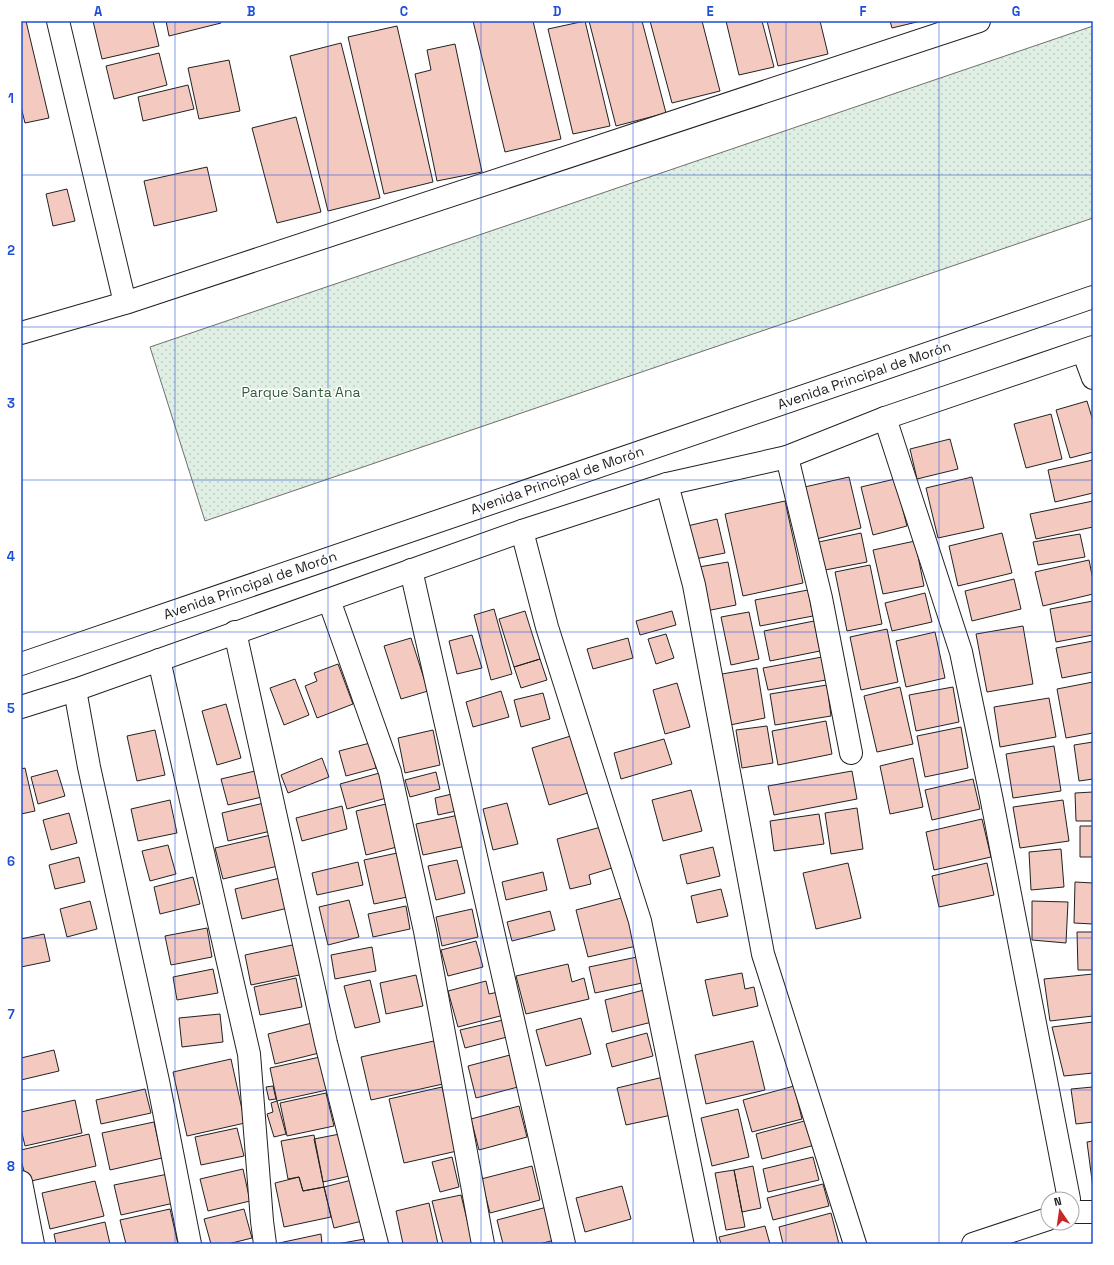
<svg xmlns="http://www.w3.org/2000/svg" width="1114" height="1265" font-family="'Space Grotesk',sans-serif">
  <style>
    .park { fill: url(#park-dots); stroke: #6f6f6f }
    .building { fill: #f3c9c0; stroke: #222 }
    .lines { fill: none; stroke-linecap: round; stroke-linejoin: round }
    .minor-casing { stroke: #222; stroke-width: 24 }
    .major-casing { stroke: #222; stroke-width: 24 }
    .minor { stroke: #fff; stroke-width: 22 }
    .major { stroke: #fff; stroke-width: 22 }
    .grid { fill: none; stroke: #1d4ed8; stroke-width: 1; stroke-opacity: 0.55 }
    .labels { text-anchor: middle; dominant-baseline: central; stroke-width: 3; stroke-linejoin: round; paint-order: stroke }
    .street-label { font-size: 14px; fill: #222; stroke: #fff }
    .park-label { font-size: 14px; fill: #2f5e38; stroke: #fff }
    .neatline { fill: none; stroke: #1d4ed8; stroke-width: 1.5 }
    .grid-label { font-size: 13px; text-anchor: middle; font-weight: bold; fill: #1d4ed8 }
  </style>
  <defs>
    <pattern id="park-dots" width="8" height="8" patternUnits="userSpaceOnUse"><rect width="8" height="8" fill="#e0efe3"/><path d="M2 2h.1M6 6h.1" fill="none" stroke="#c0cdc2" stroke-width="1.8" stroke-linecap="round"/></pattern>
  </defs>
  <rect width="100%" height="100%" fill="#fff"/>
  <path class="park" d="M1093,26V218L205,521L150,347Z"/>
  <path class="building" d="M21,21H26L49,118L25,123L21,107Z
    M93,21H153L159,46L102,59Z
    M166,21H220L221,23L169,36Z
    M473,21H533L561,139L505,152Z
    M585,21L610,126L573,134L548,29Z
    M589,21H642L666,113L616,126Z
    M650,21H702L720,91L672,103Z
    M726,21H762L774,67L739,75Z
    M767,21H820L828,54L778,66Z
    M890,21H921L892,28Z
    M397,26L433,182L384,194L348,37Z
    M341,43L380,198L328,211L290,56Z
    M455,44L482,172L437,181L415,74L431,70L427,50Z
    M159,53L167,85L114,99L106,66Z
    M229,60L240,111L199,119L188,68Z
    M188,85L194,109L143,121L138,97Z
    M296,117L321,212L277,223L252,128Z
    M207,167L217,211L154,226L144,181Z
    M67,189L75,221L53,226L46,194Z
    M1087,401L1093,421V452L1070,458L1056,410Z
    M1051,414L1062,459L1026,468L1014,424Z
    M950,439L958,469L917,479L910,449Z
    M1093,460V493L1055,502L1048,470Z
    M849,477L861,528L812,540L800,488Z
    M972,477L984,528L938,538L926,488Z
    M895,479L907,526L873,535L861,487Z
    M785,501L803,583L743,596L725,514Z
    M1093,501V527L1036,539L1030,514Z
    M717,519L725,553L690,560L683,527Z
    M861,533L867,562L820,571L814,543Z
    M1002,533L1012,573L958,586L949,546Z
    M1080,534L1085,557L1038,565L1033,542Z
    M915,541L924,586L883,594L873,550Z
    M1089,560L1093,580V594L1043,606L1035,572Z
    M728,562L736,605L701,612L693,568Z
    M870,565L882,624L847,631L835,572Z
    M1014,579L1021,609L972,621L965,591Z
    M808,590L813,616L760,626L755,600Z
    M925,593L932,622L892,631L885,603Z
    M1093,601V635L1056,642L1050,609Z
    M494,609L512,674L491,680L474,615Z
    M525,611L540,659L514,667L499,619Z
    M672,611L676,625L640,635L636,621Z
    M749,612L759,659L731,665L721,617Z
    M814,621L820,651L770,661L764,631Z
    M1023,626L1033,684L987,692L976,634Z
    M887,629L898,682L861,690L850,637Z
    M935,632L945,678L906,687L896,641Z
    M666,634L674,658L656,664L648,639Z
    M472,635L482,668L457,674L449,641Z
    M411,638L428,691L401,699L384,646Z
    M628,638L633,658L593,669L587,649Z
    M1093,641V672L1062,678L1056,648Z
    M822,657L826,680L768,690L763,668Z
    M540,659L547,680L521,688L514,667Z
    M338,664L353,704L317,718L305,686L317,681L314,673Z
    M757,668L765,718L730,725L722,674Z
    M295,679L309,715L284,725L270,688Z
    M1093,682V733L1066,738L1057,689Z
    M677,683L690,727L665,734L653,690Z
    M827,685L831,716L775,725L770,694Z
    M900,687L913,744L877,752L864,696Z
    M953,687L959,722L916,731L909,695Z
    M501,691L509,717L473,727L466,702Z
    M543,693L550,719L521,727L514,700Z
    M1049,698L1056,737L1000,747L994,707Z
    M226,704L241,758L217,765L202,711Z
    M826,721L832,754L778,765L772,731Z
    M767,726L773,763L742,768L736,730Z
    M961,727L968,768L925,777L917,736Z
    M155,730L165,775L137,781L127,736Z
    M433,730L440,765L405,773L398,738Z
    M577,734L594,791L549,805L532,748Z
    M664,739L672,764L621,779L614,753Z
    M1093,742V779L1079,781L1074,745Z
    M370,743L376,768L346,776L339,751Z
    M1054,746L1061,791L1013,798L1006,754Z
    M322,758L329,777L288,793L281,775Z
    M913,758L923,807L890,814L880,766Z
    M25,768L35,811L21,814V769Z
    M57,770L65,796L38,804L31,777Z
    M255,771L262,797L228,805L221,779Z
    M852,771L857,799L774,815L768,786Z
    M383,772L390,797L347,809L340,784Z
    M436,772L440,789L410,797L405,780Z
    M973,779L980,809L932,820L925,790Z
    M691,790L702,831L663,841L652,800Z
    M1093,792V821H1076L1075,793Z
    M452,794L456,811L438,815L435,798Z
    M170,800L177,833L138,841L131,809Z
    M1063,800L1069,841L1020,848L1013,807Z
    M264,803L271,831L228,841L222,813Z
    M507,803L518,844L493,850L483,809Z
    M386,804L397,847L366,855L356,811Z
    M342,806L347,829L302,841L296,818Z
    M857,808L863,849L831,854L825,813Z
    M69,813L77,843L51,850L43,820Z
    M819,814L824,844L774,851L770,821Z
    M459,815L466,846L423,855L416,824Z
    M982,819L991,857L934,870L926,832Z
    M1080,826H1093V857H1080Z
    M601,827L612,868L589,875L591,884L570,889L557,839Z
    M271,835L278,866L223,879L215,848Z
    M168,845L176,874L150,881L142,851Z
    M713,847L720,876L687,884L680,855Z
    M1061,849L1064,887L1031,890L1029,852Z
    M402,852L412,896L374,904L364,860Z
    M79,857L85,882L55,889L49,865Z
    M457,860L465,893L436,900L428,866Z
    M358,862L363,885L317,895L312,873Z
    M848,863L861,918L816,929L803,873Z
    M987,863L994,895L939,907L932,876Z
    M543,872L547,890L506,900L502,882Z
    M193,877L200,904L160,914L154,887Z
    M280,878L288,908L242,919L235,889Z
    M1075,882L1093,883V924L1074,923Z
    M721,889L728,916L697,923L691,896Z
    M629,896L641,945L588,957L576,910Z
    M349,900L359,937L328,945L319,907Z
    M90,901L97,929L67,937L60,909Z
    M1032,901L1068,902L1066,943L1032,940Z
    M406,906L410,929L373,937L368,914Z
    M472,909L478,937L442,946L436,917Z
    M550,911L555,930L512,941L507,922Z
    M207,928L212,957L171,965L165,936Z
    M1077,932H1093V970H1078Z
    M44,934L50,961L21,967V939Z
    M476,941L483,967L448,976L441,950Z
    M297,944L304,974L251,985L245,955Z
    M372,947L376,971L335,979L331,955Z
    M642,956L647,982L595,993L589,967Z
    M568,964L572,982L584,978L589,999L526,1014L516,976Z
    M213,969L218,993L177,1000L173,977Z
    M742,973L745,989L754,987L758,1006L713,1016L705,980Z
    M1093,974V1016L1050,1021L1044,979Z
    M416,975L423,1006L386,1014L380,983Z
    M296,978L302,1007L260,1015L254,987Z
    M370,980L380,1022L355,1028L344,986Z
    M486,981L489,994L498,992L504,1015L458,1027L448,991Z
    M644,990L652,1022L612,1032L605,1000Z
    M220,1014L223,1042L182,1047L179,1018Z
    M581,1018L591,1054L546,1066L536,1030Z
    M503,1020L507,1037L465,1048L460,1030Z
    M1093,1022V1073L1064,1076L1052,1027Z
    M312,1023L319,1053L275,1064L268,1034Z
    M647,1033L653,1056L612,1067L606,1044Z
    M434,1041L443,1084L371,1100L361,1057Z
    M753,1041L765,1090L706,1104L695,1055Z
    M54,1050L59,1071L21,1080V1058Z
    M510,1055L518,1087L476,1098L468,1066Z
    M320,1057L327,1090L277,1101L270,1068Z
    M231,1059L245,1123L187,1136L173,1072Z
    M668,1076L676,1114L626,1125L617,1088Z
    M273,1086L276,1099L269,1100L266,1087Z
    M794,1086L802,1119L752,1132L743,1100Z
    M442,1087L457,1151L404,1163L389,1099Z
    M1093,1087V1122L1076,1124L1071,1089Z
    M145,1089L151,1113L101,1124L96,1100Z
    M326,1093L334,1126L287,1136L280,1103Z
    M75,1100L82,1133L25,1146L21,1129V1112Z
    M277,1101L286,1134L274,1137L267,1114L273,1112L271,1103Z
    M519,1106L527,1137L479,1150L471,1119Z
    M738,1109L749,1157L712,1166L701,1118Z
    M808,1120L815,1145L762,1159L756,1134Z
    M154,1122L162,1158L110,1170L102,1133Z
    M237,1128L244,1156L201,1165L195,1137Z
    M345,1133L354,1175L323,1182L314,1139Z
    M89,1134L96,1166L27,1182L21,1160V1150Z
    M314,1135L324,1187L303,1191L299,1177L288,1179L281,1141Z
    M1093,1141V1188L1087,1142Z
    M452,1157L459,1187L440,1192L432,1162Z
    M813,1157L819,1180L768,1192L763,1169Z
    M532,1166L540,1200L490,1213L481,1179Z
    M753,1166L761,1208L742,1212L734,1170Z
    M243,1169L250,1201L208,1211L200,1179Z
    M734,1170L745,1227L726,1230L715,1173Z
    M168,1174L174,1203L121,1215L114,1185Z
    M299,1177L303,1191L324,1187L331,1217L284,1227L275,1183Z
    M356,1179L366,1220L334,1228L324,1187Z
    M95,1181L104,1216L50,1229L42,1193Z
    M823,1184L829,1206L773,1220L767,1198Z
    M622,1186L631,1219L585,1232L576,1198Z
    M461,1195L473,1244H443L432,1201Z
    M429,1203L438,1244H403L396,1211Z
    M547,1207L555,1240L539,1244H503L497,1220Z
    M170,1209L178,1244H126L120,1220Z
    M244,1209L252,1238L228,1244H211L204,1219Z
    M831,1213L839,1244H783L779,1227Z
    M105,1222L110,1244H56L54,1234Z
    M765,1226L770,1244H721L719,1237Z
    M321,1234L322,1244H279V1243Z
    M370,1238L371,1244H337Z"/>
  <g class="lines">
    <g class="minor-casing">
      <path id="minor" d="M58,21L125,303
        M21,333L125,303L979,21
        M1083,351L1093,378
        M885,418L961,652L991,796L1069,1199
        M787,457L821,598L851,753
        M667,484L694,585L763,954L855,1244
        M522,531L547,627L640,921L706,1244
        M411,570L564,1244
        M329,600L390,772L425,931L483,1244
        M235,632L326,1043L377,1244
        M159,660L249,1054L262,1221L265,1244
        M75,690L89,767L158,1081L190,1244
        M21,1182L33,1244
        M1072,1212H1093
        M973,1244L1048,1219"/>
    </g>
    <g class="major-casing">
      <path id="major" d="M21,664L1093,297
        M21,707L75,690L522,531L667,484L787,457L885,418L1093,347"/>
    </g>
    <use href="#minor" class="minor"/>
    <use href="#major" class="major"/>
  </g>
  <path class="grid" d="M175,21V1244M328,21V1244M481,21V1244M633,21V1244M786,21V1244M939,21V1244M21,175H1093M21,327H1093M21,480H1093M21,632H1093M21,785H1093M21,938H1093M21,1090H1093"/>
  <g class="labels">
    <g class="street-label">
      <text transform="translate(864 375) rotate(-19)">Avenida Principal de Morón</text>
      <text transform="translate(557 480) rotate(-19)">Avenida Principal de Morón</text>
      <text transform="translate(250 585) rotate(-19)">Avenida Principal de Morón</text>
    </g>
    <g class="park-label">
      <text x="301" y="392">Parque Santa Ana</text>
    </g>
  </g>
  <rect width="1114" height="1265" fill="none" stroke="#ffffff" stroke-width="44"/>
  <g transform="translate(1060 1211) rotate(347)"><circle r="19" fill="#ffffff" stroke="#a7a7a7"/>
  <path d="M0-3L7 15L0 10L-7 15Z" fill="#c62828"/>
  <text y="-6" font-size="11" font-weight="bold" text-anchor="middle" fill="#222222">N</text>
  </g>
  <rect x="22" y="22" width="1070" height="1221" class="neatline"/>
  <g class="grid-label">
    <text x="98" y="16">A</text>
    <text x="251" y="16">B</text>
    <text x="404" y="16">C</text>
    <text x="557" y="16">D</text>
    <text x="710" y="16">E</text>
    <text x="863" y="16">F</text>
    <text x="1016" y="16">G</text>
    <text x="11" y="103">1</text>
    <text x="11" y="255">2</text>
    <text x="11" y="408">3</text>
    <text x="11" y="561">4</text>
    <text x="11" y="713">5</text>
    <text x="11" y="866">6</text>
    <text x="11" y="1019">7</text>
    <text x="11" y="1171">8</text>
  </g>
</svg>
